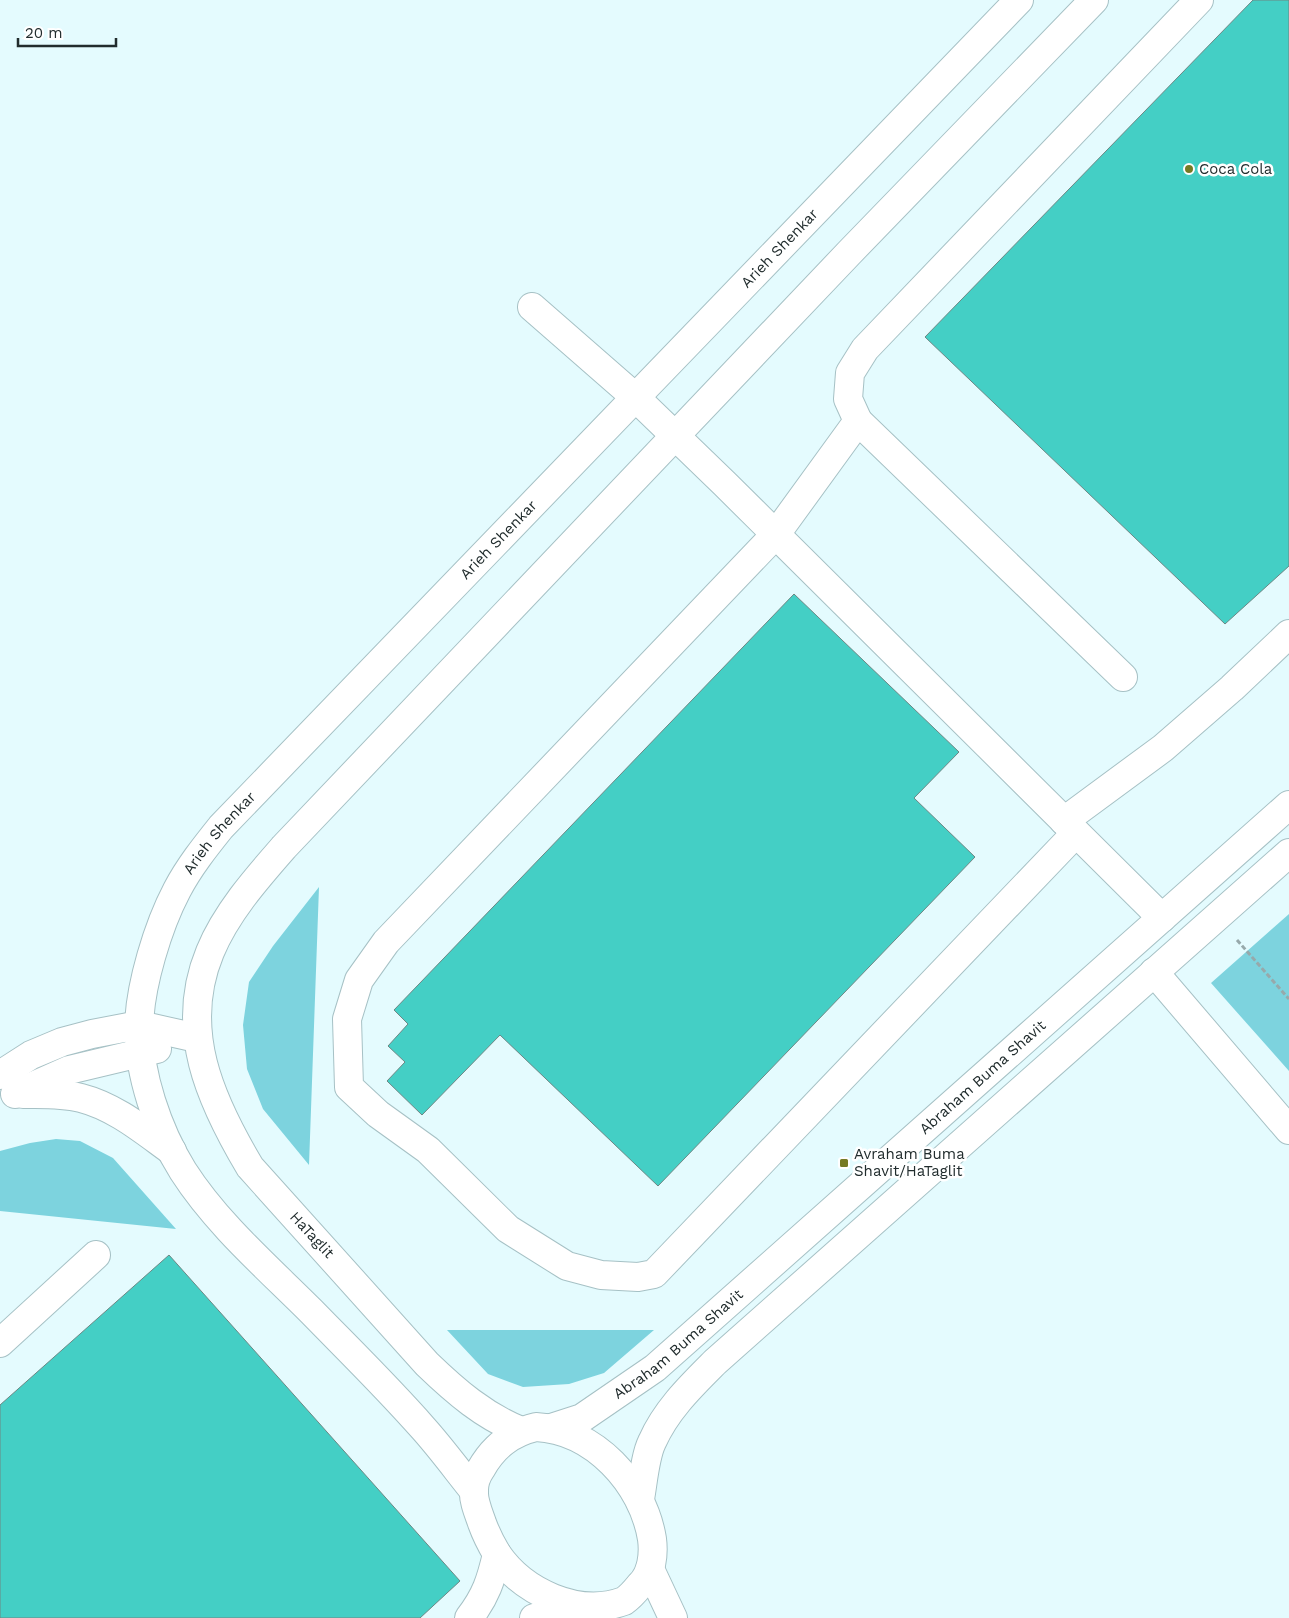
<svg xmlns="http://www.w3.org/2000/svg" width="1289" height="1618" font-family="'Work Sans',sans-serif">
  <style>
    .green { fill: #7dd3de }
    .building { fill: #44cfc5; stroke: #6d8784 }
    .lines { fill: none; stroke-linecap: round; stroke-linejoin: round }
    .minor-casing { stroke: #a6c1c5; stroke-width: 30 }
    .path { stroke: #97a9ab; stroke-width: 3; stroke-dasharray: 5 2.5; stroke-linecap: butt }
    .minor { stroke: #fff; stroke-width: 28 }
    .poi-dot { fill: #767a23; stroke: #fff; stroke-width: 2 }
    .labels { text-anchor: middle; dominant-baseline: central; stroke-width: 5; stroke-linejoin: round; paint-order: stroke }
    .poi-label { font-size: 15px; fill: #212c2d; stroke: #fff; text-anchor: start }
    .street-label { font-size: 15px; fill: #212c2d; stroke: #fff }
  </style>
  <rect width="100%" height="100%" fill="#e4fbfe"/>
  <path class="green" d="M319,887L309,1165L263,1109L247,1069L243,1025L249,982L273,946Z
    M1289,914V1071L1211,983Z
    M56,1139L80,1141L113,1158L176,1229L0,1211V1151L30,1143Z
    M447,1330H654L604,1373L569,1384L523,1387L488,1374Z"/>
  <path class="building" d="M1253,0H1289V566L1225,624L925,337Z
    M794,594L959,752L914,798L975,857L658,1186L500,1035L422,1115L387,1081L405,1062L388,1046L408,1024L394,1010Z
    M169,1255L460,1581L420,1618H0V1405Z"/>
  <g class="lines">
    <g class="minor-casing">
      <g id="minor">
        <path d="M532,307L635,397L725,484L1162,918"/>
        <path d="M858,421L1123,677"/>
        <path d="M1064,821L1163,748L1232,688L1289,634"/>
        <path d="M1076,833L654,1274L638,1277L601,1275L567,1266L508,1229L428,1150L378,1114L349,1087L347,1019L359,980L386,942L776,534L858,421L848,399L850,373L865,349L1199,0"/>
        <path d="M1154,972L1289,1130"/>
        <path d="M0,1075L31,1055L62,1042L92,1034L139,1025L197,1038"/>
        <path d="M15,1094L69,1070L157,1049"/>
        <path d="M23,1094C42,1094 62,1093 81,1098C116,1107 144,1131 172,1151"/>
        <path d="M0,1343L96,1255"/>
        <path d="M536,1427C594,1430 643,1483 652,1539C654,1554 652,1574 640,1585C636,1590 630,1597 624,1601C578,1618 523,1592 497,1554C491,1544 486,1534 482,1523C479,1514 473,1501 474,1490C474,1483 477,1475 481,1469C494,1446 511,1433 536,1427Z"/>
        <path id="s1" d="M551,1428L582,1418L655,1368L1289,805"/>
        <path d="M521,1431C484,1416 456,1392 427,1364L250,1167C210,1100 178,1029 210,952C226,913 256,879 284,847L849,253L1094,0"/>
        <path id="s2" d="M474,1491C457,1470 441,1448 423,1428C387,1387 349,1350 311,1311C267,1267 217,1224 183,1171C158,1131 138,1073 139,1026C140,985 158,926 177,890C189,867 205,847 221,827L1019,0"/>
        <path d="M640,1499C643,1483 645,1456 652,1442C666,1410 691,1386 715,1362L1289,853"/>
        <path d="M650,1569L673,1618"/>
        <path d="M469,1618C486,1596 491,1580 497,1554"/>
        <path d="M534,1618L569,1607L574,1611"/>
      </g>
    </g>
    <path class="path" d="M1237,940L1289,999"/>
    <use href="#minor" class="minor"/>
  </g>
  <g class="poi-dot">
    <circle cx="1189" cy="169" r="5"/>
    <rect x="839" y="1158" width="10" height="10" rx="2.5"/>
  </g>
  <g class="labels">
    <g class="poi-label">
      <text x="1199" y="169">Coca Cola</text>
      <text x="854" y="1154">Avraham Buma<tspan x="854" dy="17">Shavit/HaTaglit</tspan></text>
    </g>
    <g class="street-label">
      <text stroke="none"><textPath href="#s2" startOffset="1610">Arieh Shenkar</textPath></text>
      <text stroke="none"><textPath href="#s2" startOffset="1205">Arieh Shenkar</textPath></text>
      <text stroke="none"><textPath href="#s2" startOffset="800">Arieh Shenkar</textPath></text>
      <text stroke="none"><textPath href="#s1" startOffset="559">Abraham Buma Shavit</textPath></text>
      <text transform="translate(312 1235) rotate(47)">HaTaglit</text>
      <text stroke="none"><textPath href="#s1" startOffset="154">Abraham Buma Shavit</textPath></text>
    </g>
  </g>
  <path d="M18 38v8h98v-8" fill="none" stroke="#212c2d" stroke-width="2.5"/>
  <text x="25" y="38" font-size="15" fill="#212c2d" stroke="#ffffff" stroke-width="4" paint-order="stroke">20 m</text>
</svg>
